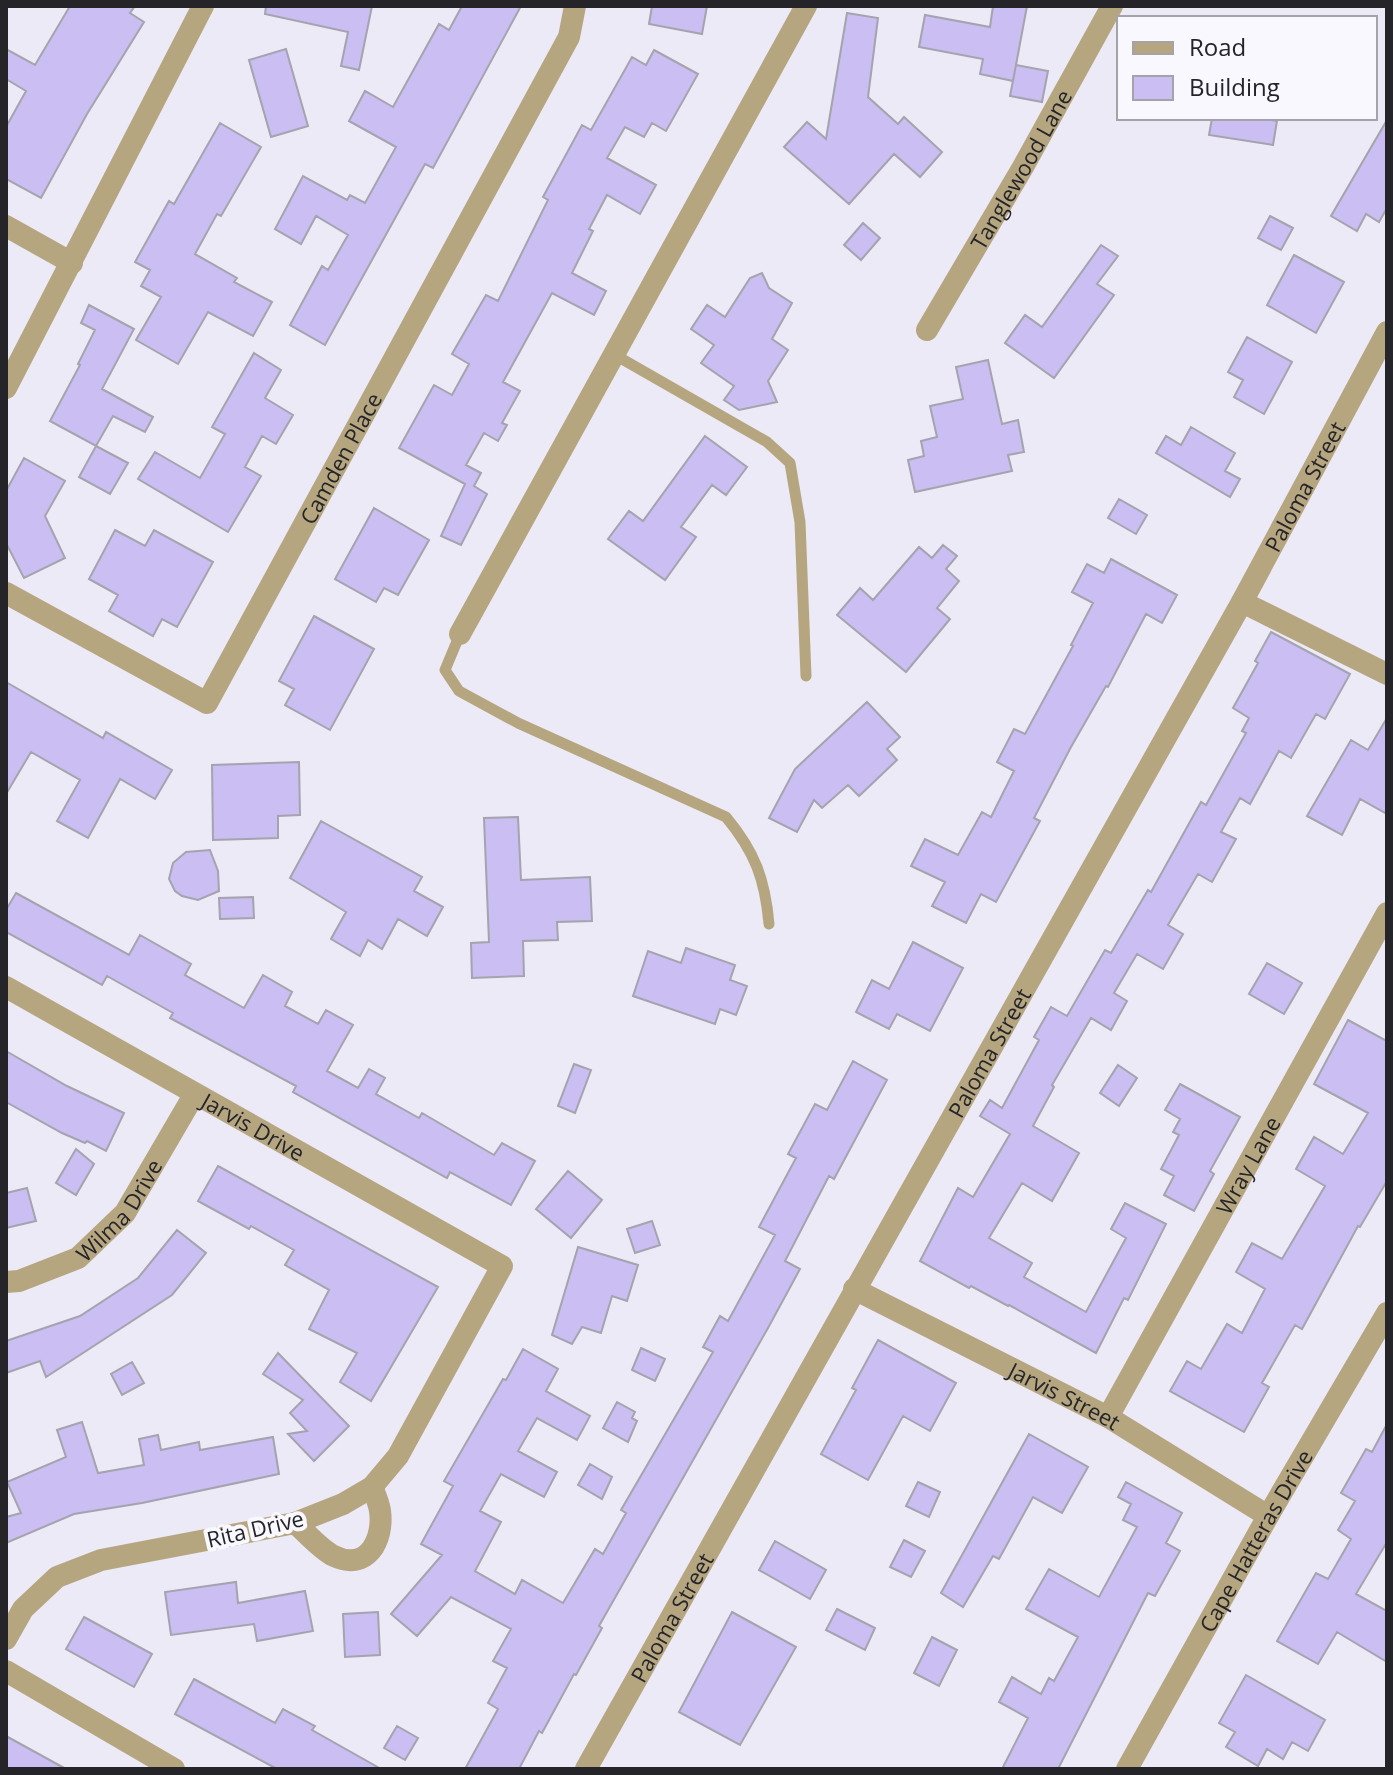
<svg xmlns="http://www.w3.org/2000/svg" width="1393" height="1775" font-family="'Open Sans',sans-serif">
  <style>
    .building { fill: #cabef2; stroke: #a5a3ae; stroke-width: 2 }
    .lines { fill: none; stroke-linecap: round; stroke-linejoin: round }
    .lane { stroke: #b5a680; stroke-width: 11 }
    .street { stroke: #b5a680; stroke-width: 22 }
    .labels { text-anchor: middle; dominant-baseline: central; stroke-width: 8; stroke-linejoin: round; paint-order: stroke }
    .street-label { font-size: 22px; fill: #252429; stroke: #f9f8ff }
  </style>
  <rect width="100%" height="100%" fill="#eceaf6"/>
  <path class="building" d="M70,6H135L130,13L144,22L87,114L41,198L6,179V127L26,91L6,79V49L35,65Z
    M266,6H372L359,70L341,66L348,32L265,14Z
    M462,6H521L433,168L425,164L325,345L290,325L322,266L328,270L348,235L316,216L301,244L275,229L303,176L347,200L350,195L365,203L396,147L349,121L365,91L393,107L439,24L449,30Z
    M652,6H707L702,34L649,24Z
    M993,6H1027L1013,81L980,74L983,59L919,47L925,15L990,27Z
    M847,13L878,18L868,97L898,124L904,117L942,152L920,177L894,154L849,204L784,147L807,122L826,139Z
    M286,49L308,126L271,137L249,60Z
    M654,50L698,74L666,131L652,123L644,137L625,127L607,158L656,185L640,214L607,195L589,229L593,231L572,273L606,291L594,315L552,293L503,382L520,391L502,423L507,425L498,441L484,433L466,465L481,473L474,486L487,494L461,545L441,536L465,484L399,448L434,385L452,395L469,364L452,354L486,295L498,301L548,200L543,197L582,125L591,130L632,57L646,65Z
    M1016,65L1048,71L1042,102L1010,96Z
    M1212,118H1259L1277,121L1273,145L1209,135Z
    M1387,120V208L1379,222L1366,214L1357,231L1331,216Z
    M220,123L261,147L221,216L217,214L195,254L237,278L234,282L272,302L253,336L208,312L178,364L136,340L161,297L141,286L150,270L135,262L169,201L174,204Z
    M1270,216L1293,228L1281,250L1258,238Z
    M863,223L880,238L861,260L844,245Z
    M1101,245L1118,256L1097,284L1114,295L1054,378L1005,343L1025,315L1042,327Z
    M1294,255L1344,282L1316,333L1267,305Z
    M762,273L769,288L792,303L772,339L788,350L768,381L777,402L739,410L724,400L734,386L701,363L714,345L691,329L707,305L725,317L750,278Z
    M89,305L134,329L102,389L153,417L145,432L113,416L96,446L50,421L80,365L78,364L95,330L81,323Z
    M1247,337L1292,362L1264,414L1234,397L1243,380L1228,372Z
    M254,353L281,370L265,398L293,415L276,444L262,436L245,467L261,476L228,532L138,479L155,452L200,478L225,434L212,427Z
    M988,360L1002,424L1018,420L1024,452L1008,455L1012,471L915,492L908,460L924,456L921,441L937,437L930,406L963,399L956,367Z
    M1191,427L1235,453L1225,471L1240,479L1230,497L1156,453L1166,436L1181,445Z
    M705,436L747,467L726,495L712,485L681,527L696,537L665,580L608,539L629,511L643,521Z
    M96,446L128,463L110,494L79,477Z
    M24,458L65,481L45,516L65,558L24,578L6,543V491Z
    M1119,499L1147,515L1136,534L1108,518Z
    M374,508L429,540L398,595L384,588L376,602L335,579Z
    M115,530L145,546L154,530L213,562L177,627L162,619L153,636L109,611L118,595L89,579Z
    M943,545L957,556L946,569L959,581L937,608L950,619L906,672L837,615L860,588L873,600L919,547L932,558Z
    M1111,559L1177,595L1162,623L1146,614L1108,687L1106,686L1071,747L1034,818L1040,821L996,902L981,894L966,923L932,906L945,882L911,866L925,839L958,855L982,812L991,817L1014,771L997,762L1014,729L1025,734L1073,646L1071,645L1093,603L1072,592L1087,564L1104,573Z
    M314,616L374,649L330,730L285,705L294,689L279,681Z
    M1271,632L1350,674L1325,719L1316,714L1291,758L1279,751L1250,804L1240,798L1221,832L1236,839L1212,882L1198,874L1168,925L1183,934L1163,969L1137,954L1114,993L1127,1001L1111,1030L1091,1018L1052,1085L1054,1087L1033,1126L1079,1153L1052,1201L1022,1183L989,1238L1032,1263L1024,1277L1086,1312L1126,1238L1111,1229L1125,1203L1166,1224L1128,1300L1124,1298L1096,1353L1009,1305L1008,1306L971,1286L969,1288L920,1261L958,1188L973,1197L1010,1134L980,1116L990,1100L1002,1108L1039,1040L1034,1037L1051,1007L1067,1016L1105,950L1111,953L1148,890L1151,892L1201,802L1206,805L1246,733L1242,731L1249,718L1233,708L1258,663L1255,661Z
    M6,682L103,738L106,732L172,770L155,799L120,779L88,838L57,821L80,780L31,752L6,794Z
    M867,702L900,737L887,749L897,760L859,796L848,785L822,808L814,800L797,832L769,818L795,769Z
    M1387,718V814L1360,799L1342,835L1307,816L1351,740L1368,750Z
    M299,762L300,815L278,816V838L213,840L212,765Z
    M518,817L521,880L590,877L592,921L557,922L558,940L523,941L524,976L472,978L471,943L489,942L484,818Z
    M321,821L422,877L414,891L443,907L427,936L398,919L382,949L368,940L360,956L331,939L346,912L290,878Z
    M210,850L218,871L219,891L198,900L182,896L175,891L169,879L173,863L186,852Z
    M16,893L129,955L140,935L191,964L185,975L244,1008L263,975L292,992L285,1006L318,1024L326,1010L353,1025L327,1071L358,1088L369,1069L385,1078L376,1094L419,1118L422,1113L494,1155L502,1143L535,1161L511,1205L450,1172L447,1178L293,1092L296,1086L170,1018L173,1013L107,976L102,985L6,932V910Z
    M253,897L254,918L220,919L219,898Z
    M913,942L963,968L930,1031L897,1014L889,1029L856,1012L872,980L889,989Z
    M686,948L735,965L730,980L747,986L736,1015L720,1009L715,1024L633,996L648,951L681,963Z
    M1267,963L1302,983L1284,1014L1249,994Z
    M1348,1020L1387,1041V1181L1360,1227L1358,1226L1302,1329L1295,1325L1262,1383L1269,1387L1244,1432L1170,1391L1187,1361L1201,1369L1227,1324L1242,1333L1265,1289L1236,1272L1252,1243L1282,1259L1325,1186L1296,1169L1314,1137L1343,1154L1368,1113L1314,1084Z
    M6,1051L67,1086L124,1113L106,1151L87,1141L85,1143L62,1133L6,1102Z
    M853,1061L887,1080L834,1179L829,1176L785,1261L800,1269L768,1328L599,1626L602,1628L576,1675L574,1674L542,1733L539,1731L519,1769H465L498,1709L488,1703L507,1668L493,1661L511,1629L451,1597L417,1636L391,1614L442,1555L421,1544L453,1486L444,1481L503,1379L506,1380L523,1349L558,1369L546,1391L590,1416L577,1440L537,1418L518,1451L557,1472L544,1497L501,1474L480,1511L501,1522L475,1571L515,1594L522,1580L563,1603L595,1549L603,1554L626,1513L621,1510L713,1352L703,1347L720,1316L728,1321L775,1235L759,1227L796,1158L788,1154L815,1104L827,1110Z
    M574,1064L591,1070L575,1113L558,1106Z
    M1118,1065L1137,1078L1119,1106L1100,1093Z
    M1180,1084L1240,1117L1210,1171L1214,1174L1194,1211L1164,1195L1174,1176L1161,1169L1179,1135L1173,1132L1180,1119L1165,1110Z
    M76,1149L94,1164L76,1195L56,1183Z
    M218,1166L438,1287L371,1401L340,1382L357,1353L309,1329L329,1290L285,1265L294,1250L251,1226L249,1229L198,1201Z
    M568,1171L602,1200L571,1238L536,1209Z
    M27,1188L36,1221L6,1228V1193Z
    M652,1221L660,1245L635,1253L627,1229Z
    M177,1230L206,1253L172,1295L46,1377L40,1361L6,1373V1341L80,1316L138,1278Z
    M578,1247L638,1265L627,1301L612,1296L601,1333L582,1327L572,1344L552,1335Z
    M878,1340L956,1383L930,1431L903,1416L868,1480L821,1454L856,1390L852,1388Z
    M641,1348L665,1359L655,1381L632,1370Z
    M278,1353L349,1426L314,1461L288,1434L307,1431L290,1413L303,1400L263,1374Z
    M132,1362L144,1383L122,1395L111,1374Z
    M617,1402L635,1412L632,1418L637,1421L628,1442L603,1428Z
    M82,1422L98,1473L144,1465L139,1439L158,1435L161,1450L199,1442L200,1450L273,1437L279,1474L142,1503L74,1514L6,1543V1517L21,1513L7,1482L66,1457L57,1430Z
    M1387,1424V1542L1356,1594L1387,1611V1662L1337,1632L1318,1664L1277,1641L1316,1573L1328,1579L1351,1539L1338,1530L1355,1501L1341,1493L1366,1449L1372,1452Z
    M1029,1434L1088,1467L1062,1513L1033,1497L999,1559L993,1556L963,1607L941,1593Z
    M590,1464L612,1477L602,1499L578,1485Z
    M918,1482L940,1492L929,1517L906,1506Z
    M1126,1482L1182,1513L1166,1543L1180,1551L1155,1596L1148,1593L1058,1769H1002L1028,1718L999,1702L1012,1677L1041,1694L1049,1678L1054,1681L1078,1637L1026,1609L1049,1569L1099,1597L1137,1527L1123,1520L1131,1504L1118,1497Z
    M904,1540L925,1551L911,1577L890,1567Z
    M775,1541L826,1570L810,1599L759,1570Z
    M236,1582L238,1603L305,1591L313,1631L257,1641L254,1624L171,1635L165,1592Z
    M837,1609L875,1628L865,1650L826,1630Z
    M378,1612L380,1655L345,1657L343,1614Z
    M732,1612L796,1647L740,1745L679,1712Z
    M84,1617L152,1654L134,1687L66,1649Z
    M932,1637L957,1650L939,1686L914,1673Z
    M1246,1675L1325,1720L1308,1751L1292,1742L1283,1759L1267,1749L1258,1766L1226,1747L1235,1732L1219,1723Z
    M194,1679L275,1723L283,1709L315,1726L312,1730L381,1769H277L175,1714Z
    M397,1726L418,1738L405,1760L384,1748Z
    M6,1736L66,1769H6Z"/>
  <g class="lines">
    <path class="lane" d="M615,355L767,442L790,463L800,522L806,676
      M460,634L445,670L459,691L518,723L726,817C755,852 765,879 769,924"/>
    <g class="street">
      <path d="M6,226L72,263"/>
      <path id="s1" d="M927,330L1023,167L1112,6"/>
      <path d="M6,388L203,6"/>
      <path id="s2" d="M6,593L207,703L569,37L575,6"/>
      <path d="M1242,602L1387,674"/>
      <path d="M460,634L806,6"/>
      <path id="s3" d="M6,987L502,1266L398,1456L372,1487L343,1504L295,1523L101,1560L57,1577L23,1609L6,1639"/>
      <path id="s4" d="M6,1282L19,1281L78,1258L125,1213L194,1095"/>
      <path id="s5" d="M854,1289L1108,1417L1268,1516"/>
      <path id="s6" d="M1108,1417L1387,913"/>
      <path d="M295,1523C307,1533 320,1549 334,1556C367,1572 384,1540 380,1511C379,1503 375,1494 372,1487"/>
      <path d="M6,1671L174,1769"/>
      <path id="s7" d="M586,1769L1242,602L1387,332"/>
      <path id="s8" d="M1127,1769L1268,1516L1387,1313"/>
    </g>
  </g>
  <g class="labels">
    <g class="street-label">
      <text stroke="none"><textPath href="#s1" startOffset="186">Tanglewood Lane</textPath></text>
      <text stroke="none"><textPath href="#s2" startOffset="508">Camden Place</textPath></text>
      <text stroke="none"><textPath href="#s7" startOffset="1470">Paloma Street</textPath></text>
      <text stroke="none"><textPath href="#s7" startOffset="822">Paloma Street</textPath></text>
      <text stroke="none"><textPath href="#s3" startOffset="284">Jarvis Drive</textPath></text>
      <text stroke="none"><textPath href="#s6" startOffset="288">Wray Lane</textPath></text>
      <text stroke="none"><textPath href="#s4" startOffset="140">Wilma Drive</textPath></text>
      <text stroke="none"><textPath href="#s5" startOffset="236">Jarvis Street</textPath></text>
      <text transform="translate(255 1528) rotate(-13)">Rita Drive</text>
      <text stroke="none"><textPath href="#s8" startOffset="262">Cape Hatteras Drive</textPath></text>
      <text stroke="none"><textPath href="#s7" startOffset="174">Paloma Street</textPath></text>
    </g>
  </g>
  <rect width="1393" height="1775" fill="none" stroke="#252429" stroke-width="16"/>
  <rect x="1117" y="16" width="260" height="104" fill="#f9f8ff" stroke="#a4a3a9" stroke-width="2"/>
  <rect x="1133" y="42" width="40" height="12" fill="#b5a680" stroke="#a4a3a9" stroke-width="2"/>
  <text x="1189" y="56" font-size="24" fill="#252429">Road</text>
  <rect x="1133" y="76" width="40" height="24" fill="#cabef2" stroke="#a4a3a9" stroke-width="2"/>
  <text x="1189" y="96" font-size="24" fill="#252429">Building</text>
</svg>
